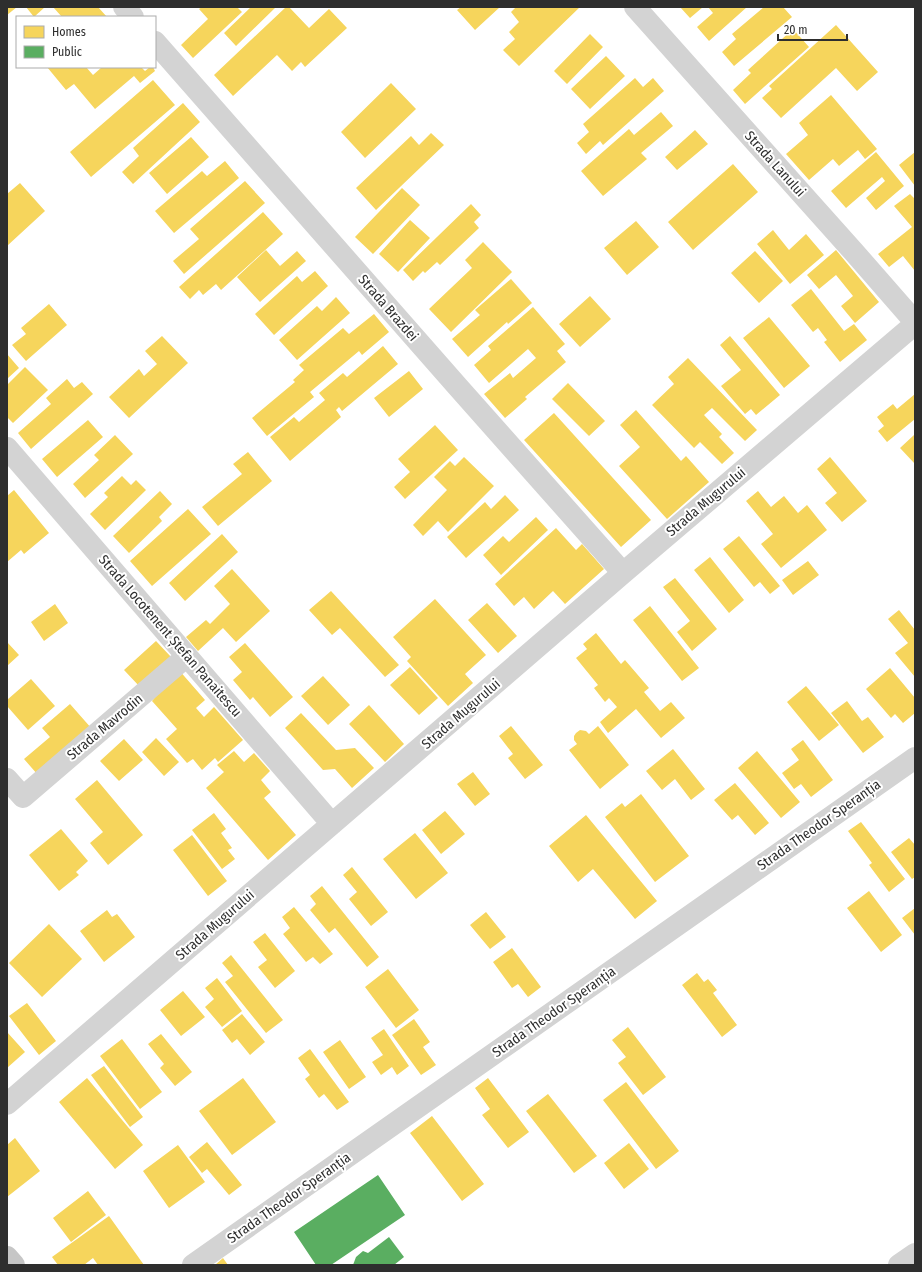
<svg xmlns="http://www.w3.org/2000/svg" width="922" height="1272" font-family="'Fira Sans Condensed',sans-serif">
  <style>
    .homes { fill: #f6d55c }
    .public { fill: #5aae61 }
    .lines { fill: none; stroke-linecap: round; stroke-linejoin: round }
    .minor { stroke: #d3d3d3; stroke-width: 22 }
    .major { stroke: #c6c6c6; stroke-width: 22 }
    .labels { text-anchor: middle; dominant-baseline: central; stroke-width: 4; stroke-linejoin: round; paint-order: stroke }
    .street-label { font-size: 14px; fill: #2e2e2e; stroke: #fff }
  </style>
  <rect width="100%" height="100%" fill="#fff"/>
  <path class="homes" d="M7,7H17L7,15Z
    M26,7H45L34,17Z
    M53,7H98L107,17H62Z
    M202,7H237L242,12L193,58L181,45L208,19L199,9Z
    M251,7H276L236,46L224,33Z
    M286,7H289L309,28L329,9L347,28L305,67L301,62L292,71L277,55L233,96L214,75Z
    M461,7H500L475,30L457,10Z
    M516,7H580L519,66L503,50L515,39L509,32L519,22L511,12Z
    M680,7H703L690,18Z
    M708,7H747L709,41L697,27L713,13Z
    M764,7H783L792,17L734,66L722,52L736,39L732,34Z
    M836,25L878,72L857,91L836,68L781,118L762,98L772,89L769,86Z
    M793,29L809,47L745,104L733,90L751,73L748,70Z
    M590,34L603,47L567,84L554,71Z
    M606,56L625,76L590,109L571,89Z
    M47,67H86L93,75L102,67H141L145,71L150,67H153L155,71L140,83L134,76L95,109L74,84L66,90Z
    M635,78L643,87L653,78L664,91L603,145L600,141L586,154L577,143L589,132L583,124Z
    M153,80L175,105L91,177L70,152Z
    M391,83L416,109L365,158L341,132Z
    M831,95L877,149L865,159L858,150L839,166L833,159L809,180L786,154L808,135L799,123Z
    M183,103L200,122L133,184L122,172L139,156L133,148Z
    M661,112L673,126L641,153L647,159L603,196L581,171L629,129L634,135Z
    M695,130L708,144L677,170L665,157Z
    M431,133L444,145L376,210L356,188L411,136L419,145Z
    M191,137L209,157L167,194L149,173Z
    M876,152L904,186L876,210L866,198L885,181L882,177L846,208L831,191Z
    M915,152V186L899,165Z
    M225,161L239,178L174,233L155,211L202,171L207,176Z
    M733,164L758,192L693,250L668,222Z
    M245,181L265,203L184,274L173,261L199,239L190,229Z
    M20,183L45,211L7,246V194Z
    M402,188L420,205L373,254L355,237Z
    M910,194L915,199V271L903,256L889,267L878,254L912,227L894,206Z
    M471,204L481,215L474,222L479,228L440,265L437,262L425,273L423,271L413,281L403,270Z
    M263,212L283,234L221,290L216,284L203,295L199,290L190,299L179,287Z
    M410,220L430,238L398,272L379,254Z
    M636,221L659,247L627,275L604,248Z
    M773,230L789,250L806,234L824,255L790,284L757,244Z
    M483,242L512,272L451,332L429,309L472,268L465,260Z
    M266,250L280,266L297,251L306,261L260,302L237,277Z
    M836,250L879,302L855,323L841,306L853,296L836,275L819,289L807,275Z
    M755,251L783,281L759,303L731,273Z
    M315,271L328,286L274,335L255,314L297,276L302,282Z
    M511,279L532,303L508,324L507,322L468,357L452,339L480,315L475,310Z
    M811,289L844,331L854,324L867,340L840,362L824,342L827,340L818,328L813,332L791,305Z
    M590,296L611,319L580,347L559,324Z
    M336,297L350,313L297,360L279,340L317,306L322,311Z
    M49,304L67,325L26,361L12,345L26,334L21,328Z
    M533,307L565,344L557,351L566,362L525,397L527,399L505,418L484,394L510,373L513,378L536,358L528,349L489,383L474,365L491,350L488,346Z
    M374,314L389,332L362,355L359,351L310,392L314,397L267,436L252,418L295,382L293,380L304,370L299,365L343,328L349,334Z
    M769,317L810,366L784,388L743,338Z
    M162,336L188,363L129,418L109,397L139,369L144,376L157,364L145,351Z
    M730,336L780,395L756,415L751,409L745,414L721,386L741,370L720,345Z
    M383,346L398,364L342,411L339,407L336,410L341,417L290,461L270,437L294,417L299,422L325,400L319,393L343,373L347,377Z
    M7,354L19,368L7,379Z
    M688,358L757,430L745,441L712,408L704,415L722,434L719,437L734,453L722,464L700,442L694,448L652,405L674,384L668,377Z
    M25,367L48,390L13,423L7,417V385Z
    M409,371L423,389L389,417L374,398Z
    M67,379L74,388L82,382L93,394L31,449L18,433L51,404L46,398Z
    M568,383L605,421L589,436L552,399Z
    M915,394V419L887,442L878,431L884,426L877,417L893,404L897,409Z
    M636,410L681,461L686,456L709,482L667,519L619,466L640,447L620,425Z
    M554,413L651,520L621,547L524,440Z
    M88,420L103,437L57,477L42,459Z
    M435,425L458,450L405,499L394,487L410,472L398,459Z
    M115,435L133,454L85,498L73,484L99,460L94,455Z
    M914,435L915,437V464L900,448Z
    M248,452L272,481L218,526L202,507L242,474L233,464Z
    M464,457L494,486L448,532L438,521L423,536L413,525L447,490L434,477L450,461L455,466Z
    M830,457L867,501L842,522L825,503L837,493L817,469Z
    M122,476L131,485L136,480L146,490L105,530L90,514L108,497L104,493Z
    M14,490L49,533L24,554L21,550L7,562V496Z
    M160,491L172,504L159,517L162,521L129,553L113,536Z
    M758,491L771,507L784,496L798,513L807,505L827,530L781,568L761,544L773,534L746,501Z
    M505,495L519,510L466,558L447,537L485,502L491,509Z
    M188,509L211,534L152,586L130,561Z
    M536,517L548,530L501,575L483,555L503,536L509,542Z
    M556,528L576,550L582,544L604,569L565,604L553,591L534,609L524,597L514,606L495,584Z
    M222,534L238,552L185,601L169,583Z
    M739,536L780,586L770,594L760,582L754,587L723,549Z
    M710,557L744,600L729,613L694,570Z
    M808,561L819,575L793,595L782,580Z
    M232,569L270,611L236,642L223,628L198,651L186,637L206,620L210,624L230,604L214,586Z
    M675,578L717,629L692,651L677,632L690,621L663,587Z
    M331,591L399,665L385,677L340,628L332,635L309,610Z
    M435,599L486,655L465,674L473,683L448,706L407,661L411,657L393,637Z
    M487,603L517,636L498,653L468,620Z
    M55,604L68,623L44,641L31,622Z
    M650,606L699,668L682,681L633,620Z
    M899,610L915,630V677L895,653L908,643L888,619Z
    M596,633L621,664L625,660L649,688L644,692L660,711L671,702L685,718L661,738L636,709L608,733L600,722L617,707L609,698L605,702L594,688L598,685L576,658L587,649L583,644Z
    M156,641L172,658L140,687L124,670Z
    M7,642L19,655L7,666Z
    M245,643L293,697L270,717L253,697L250,700L233,680L242,672L229,657Z
    M410,667L438,698L419,715L390,685Z
    M890,668L915,698V713L903,723L895,714L891,718L866,689Z
    M178,669L205,700L196,708L204,717L214,707L243,740L218,762L215,758L202,770L193,759L187,763L166,739L177,729L152,701Z
    M323,676L350,705L328,725L301,696Z
    M31,679L55,706L28,730L7,706V700Z
    M806,686L839,725L819,741L787,702Z
    M847,701L862,721L868,717L884,737L863,753L831,713Z
    M70,704L92,729L38,775L24,759L50,737L42,728Z
    M369,705L404,744L385,762L349,724Z
    M301,713L336,750L355,748L374,768L352,788L335,769L323,770L285,728Z
    M511,726L543,765L525,779L508,758L513,754L499,736Z
    M598,726L629,765L600,789L569,750L577,744L574,740V736L576,733L580,730L586,731L589,734Z
    M156,738L179,762L164,776L142,752Z
    M124,739L143,760L119,781L100,761Z
    M803,740L833,780L811,797L801,784L794,789L782,773L799,760L791,749Z
    M673,749L705,789L691,800L675,779L662,790L646,771Z
    M234,751L244,762L254,753L270,771L261,780L271,792L264,798L296,835L268,860L206,788L224,772L217,765Z
    M757,751L800,802L781,818L738,768Z
    M473,772L490,794L475,806L457,784Z
    M97,780L143,835L108,865L90,843L103,832L75,799Z
    M735,783L769,823L755,835L738,815L732,820L714,800Z
    M641,794L689,856L655,882L605,817L622,803L625,807Z
    M445,811L465,834L441,854L422,830Z
    M214,813L226,829L221,833L232,848L228,850L235,859L222,869L192,830Z
    M586,815L657,901L635,919L593,869L578,882L549,846Z
    M861,822L905,879L889,892L869,865L872,863L848,831Z
    M61,829L88,861L76,872L79,875L59,891L29,855Z
    M415,833L448,873L416,899L383,859Z
    M192,835L227,881L208,896L173,850Z
    M909,838L915,845V877L912,879L891,852Z
    M352,867L388,912L371,926L349,899L357,892L343,875Z
    M322,886L379,957L367,967L335,928L329,933L310,910L316,904L310,896Z
    M869,891L902,935L881,952L847,908Z
    M294,907L333,954L320,964L313,957L306,962L283,934L290,928L282,917Z
    M915,908V935L902,918Z
    M107,910L112,917L117,914L135,937L104,962L80,931Z
    M486,912L506,937L490,949L470,925Z
    M49,924L82,959L42,997L9,963Z
    M265,933L295,971L275,988L258,967L267,960L253,942Z
    M512,948L541,987L528,997L518,984L512,988L493,962Z
    M231,955L283,1020L266,1033L225,982L233,976L222,963Z
    M388,969L419,1010L396,1028L365,987Z
    M697,973L704,982L708,979L717,990L713,993L737,1025L722,1037L682,985Z
    M217,978L242,1011L222,1027L205,1007L214,999L205,988Z
    M183,991L205,1017L181,1036L160,1010Z
    M27,1003L56,1041L39,1055L9,1016Z
    M242,1014L265,1042L250,1055L237,1039L232,1043L222,1030Z
    M414,1019L430,1042L423,1047L436,1065L421,1075L392,1035Z
    M628,1027L666,1077L643,1095L618,1063L626,1057L612,1040Z
    M384,1029L409,1066L397,1075L392,1067L381,1075L372,1062L383,1055L371,1038Z
    M7,1032L25,1052L7,1068Z
    M161,1034L192,1072L175,1086L160,1068L164,1064L148,1044Z
    M122,1039L162,1092L140,1109L100,1056Z
    M340,1040L366,1077L349,1089L323,1052Z
    M310,1049L349,1102L337,1110L324,1094L319,1098L305,1079L310,1075L298,1058Z
    M104,1066L143,1117L130,1127L91,1075Z
    M87,1078L143,1145L115,1169L59,1102Z
    M243,1078L276,1122L232,1155L199,1111Z
    M488,1078L529,1132L508,1148L482,1115L490,1109L475,1088Z
    M626,1082L679,1151L656,1169L603,1100Z
    M548,1094L597,1156L574,1173L526,1111Z
    M432,1116L484,1184L462,1201L410,1133Z
    M15,1138L40,1171L7,1197V1145Z
    M207,1142L242,1185L229,1195L207,1169L202,1173L189,1157Z
    M629,1143L649,1169L624,1189L604,1163Z
    M178,1145L205,1182L169,1208L143,1171Z
    M88,1191L106,1215L71,1242L53,1218Z
    M109,1216L144,1265H98L93,1258L84,1265H58L52,1257Z
    M223,1258L228,1265H215Z"/>
  <path class="public" d="M378,1175L405,1215L331,1265H316L294,1232Z
    M389,1237L404,1257L394,1265H353L356,1257L363,1251L368,1253Z"/>
  <g class="lines">
    <path class="minor" d="M124,7L133,17
      M635,7L853,251L915,322
      M155,42L458,387L623,573
      M7,448L332,824
      M7,779L23,797L187,656
      M7,1104L623,573L915,324
      M193,1265L915,758
      M899,1265L915,1254"/>
    <path class="major" d="M7,1257L14,1265"/>
  </g>
  <g class="labels">
    <g class="street-label">
      <text transform="translate(775 164) rotate(48)">Strada Lanului</text>
      <text transform="translate(388 308) rotate(49)">Strada Brazdei</text>
      <text transform="translate(706 502) rotate(-40)">Strada Mugurului</text>
      <text transform="translate(170 636) rotate(49)">Strada Locotenent Ștefan Panaitescu</text>
      <text transform="translate(461 714) rotate(-41)">Strada Mugurului</text>
      <text transform="translate(105 727) rotate(-40)">Strada Mavrodin</text>
      <text transform="translate(819 825) rotate(-35)">Strada Theodor Speranția</text>
      <text transform="translate(215 925) rotate(-41)">Strada Mugurului</text>
      <text transform="translate(554 1012) rotate(-35)">Strada Theodor Speranția</text>
      <text transform="translate(289 1198) rotate(-35)">Strada Theodor Speranția</text>
    </g>
  </g>
  <rect width="922" height="1272" fill="none" stroke="#2e2e2e" stroke-width="16"/>
  <rect x="16" y="16" width="140" height="52" fill="#ffffff" stroke="#ababab"/>
  <rect x="24" y="26" width="20" height="12" fill="#f6d55c" stroke="#ababab"/>
  <text x="52" y="36" font-size="12" fill="#2e2e2e">Homes</text>
  <rect x="24" y="46" width="20" height="12" fill="#5aae61" stroke="#ababab"/>
  <text x="52" y="56" font-size="12" fill="#2e2e2e">Public</text>
  <path d="M778 34v6h69v-6" fill="none" stroke="#2e2e2e" stroke-width="2"/>
  <text x="784" y="34" font-size="12" fill="#2e2e2e" stroke="#ffffff" stroke-width="3" paint-order="stroke">20 m</text>
</svg>
